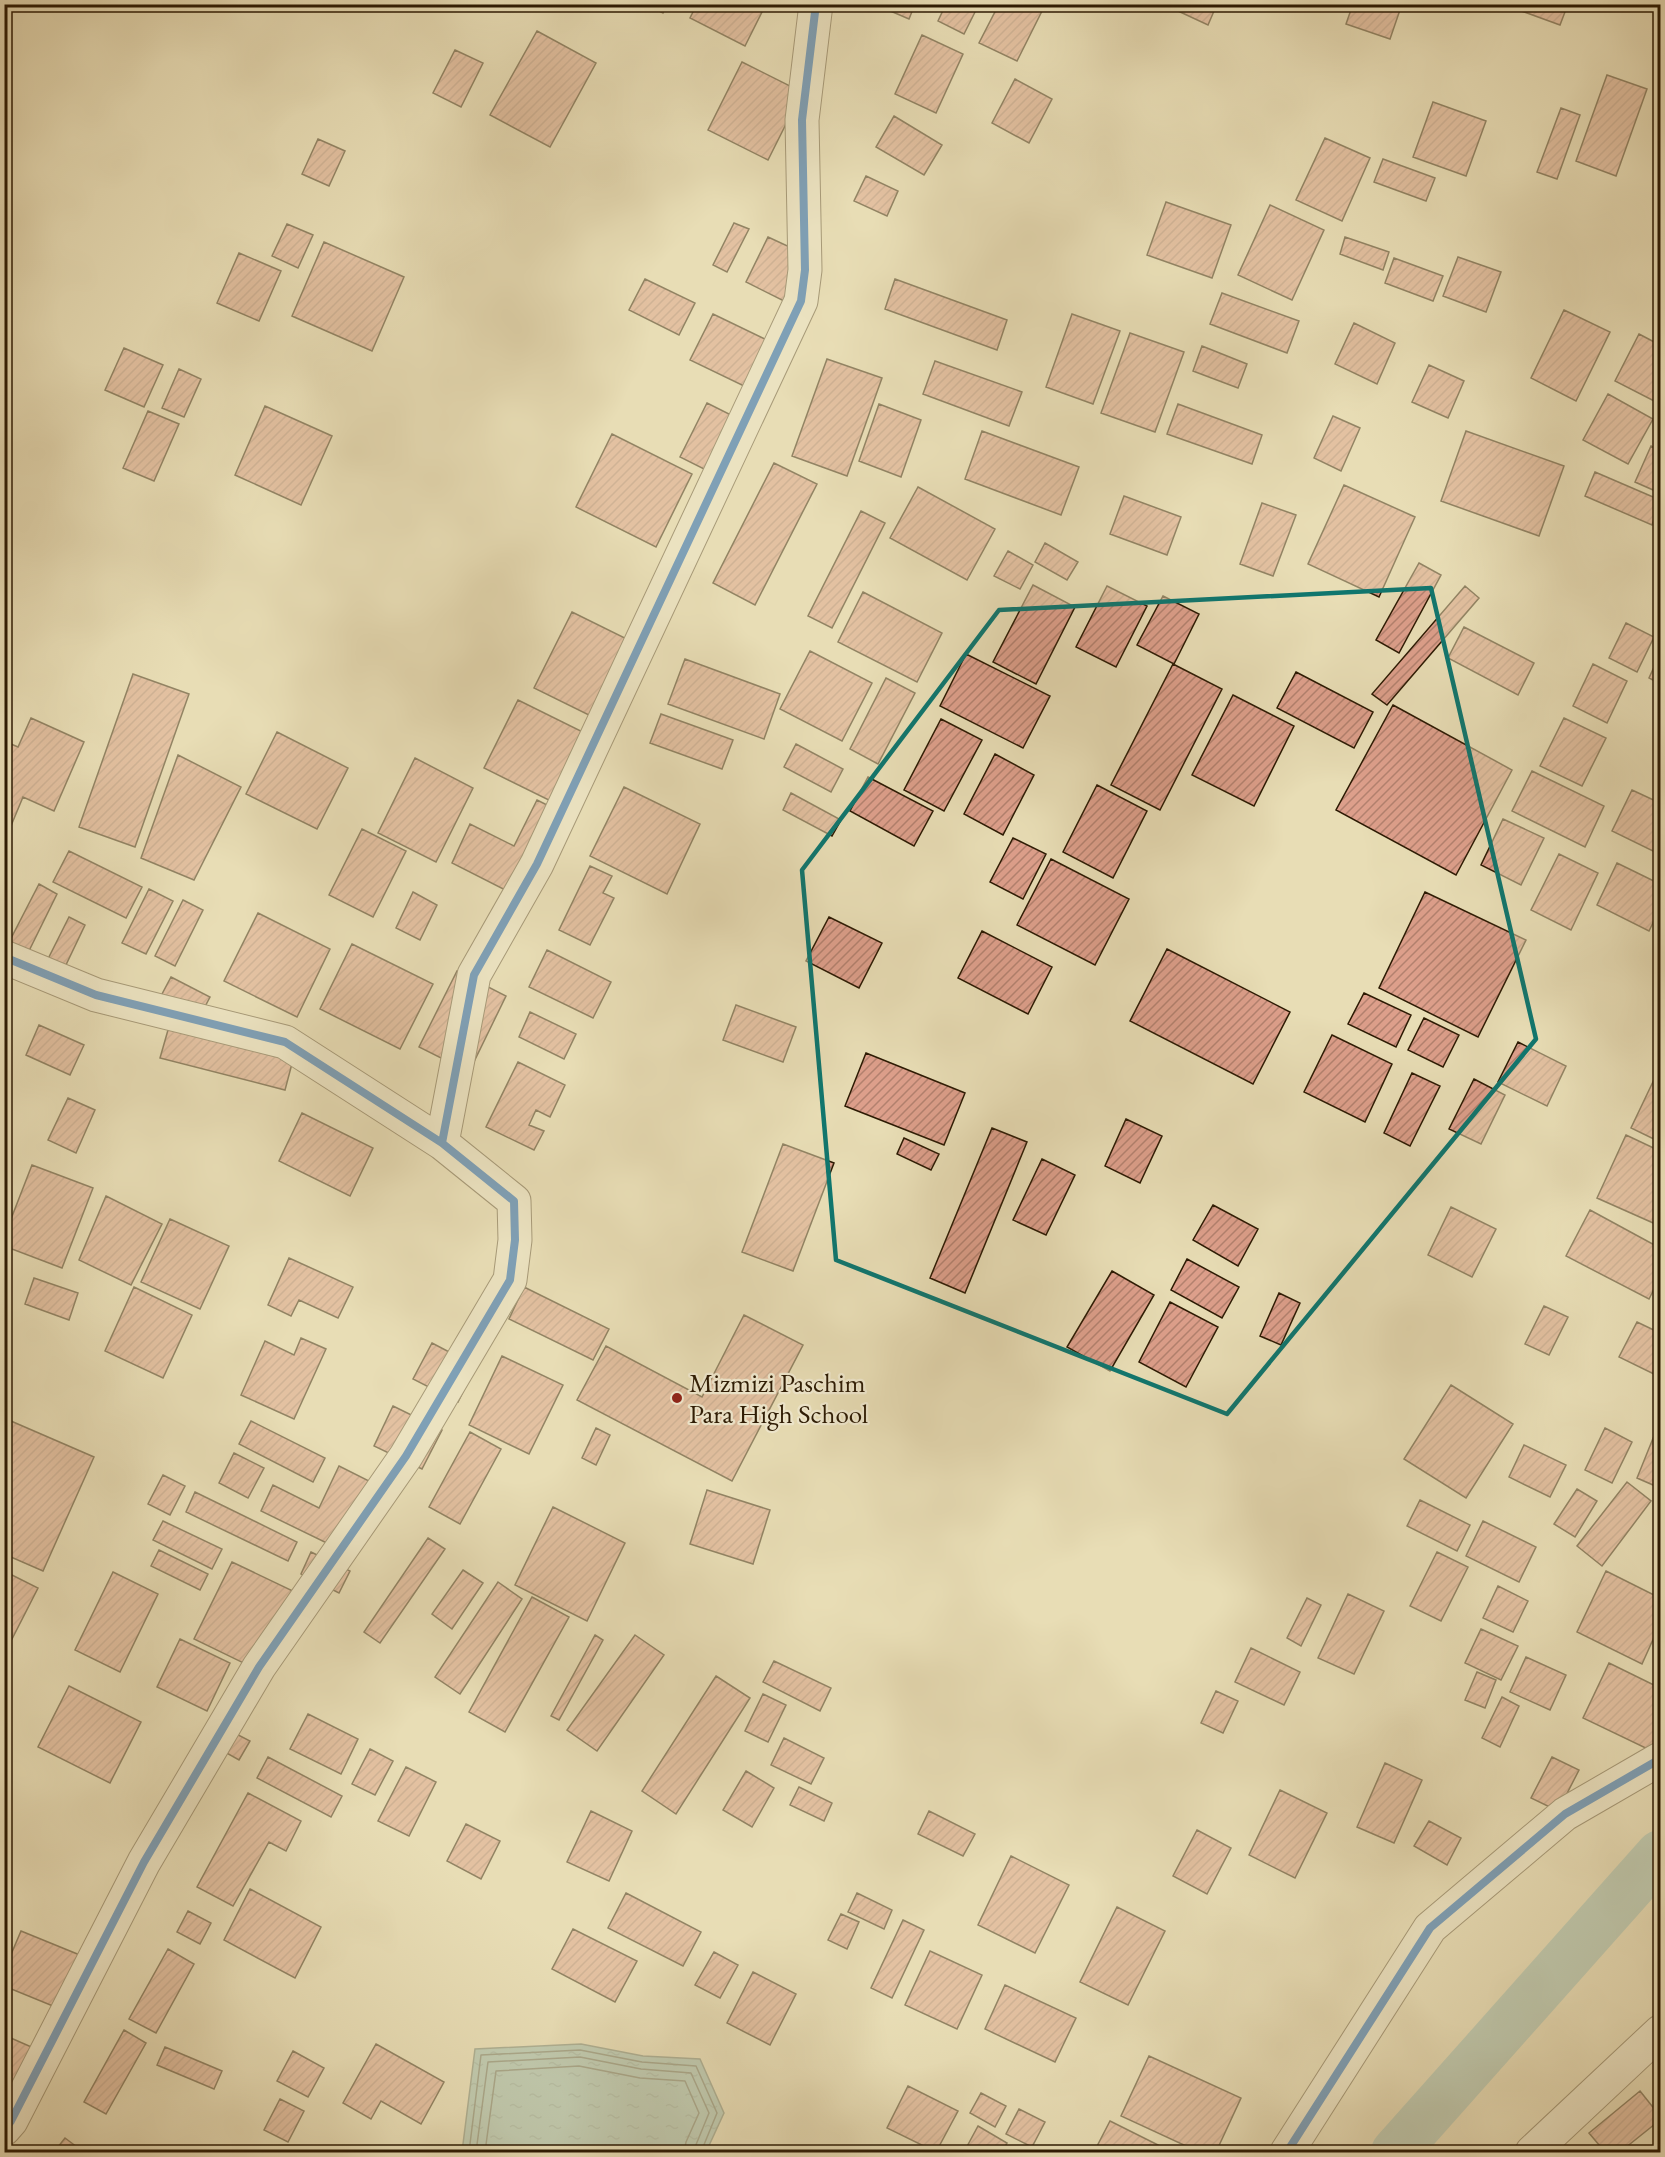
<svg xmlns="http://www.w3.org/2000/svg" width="1665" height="2157" font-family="'EB Garamond',serif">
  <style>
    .water { fill: url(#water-ripples); stroke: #6c7b6b; stroke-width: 1.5 }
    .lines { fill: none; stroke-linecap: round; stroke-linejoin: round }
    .shore { stroke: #626a5a; stroke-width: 1.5 }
    .canal { stroke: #97bbb0; stroke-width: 48 }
    .building { fill: url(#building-hatch); stroke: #2c1a03; stroke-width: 1.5 }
    .minor-casing { stroke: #5b4b30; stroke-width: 35 }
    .minor { stroke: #f0e9cf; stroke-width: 33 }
    .cycleway-casing { stroke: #f0e9cf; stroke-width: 11 }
    .cycleway { stroke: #0057b8; stroke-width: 8 }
    .marked { fill: none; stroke: #0f766e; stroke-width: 4.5; stroke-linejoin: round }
    .poi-dot { fill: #8f2418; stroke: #f0e9cf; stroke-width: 2 }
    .labels { text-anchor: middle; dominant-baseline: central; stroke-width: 4.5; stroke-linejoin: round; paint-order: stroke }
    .poi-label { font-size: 27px; fill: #2c1a03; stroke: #f0e9cf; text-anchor: start }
  </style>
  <defs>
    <pattern id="water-ripples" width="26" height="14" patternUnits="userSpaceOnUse" patternTransform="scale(1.5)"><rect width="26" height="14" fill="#97bbb0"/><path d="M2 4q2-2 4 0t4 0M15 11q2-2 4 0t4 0" fill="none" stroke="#82a096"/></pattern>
    <pattern id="building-hatch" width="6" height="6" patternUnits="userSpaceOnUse" patternTransform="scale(1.5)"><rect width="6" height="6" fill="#dd9f8b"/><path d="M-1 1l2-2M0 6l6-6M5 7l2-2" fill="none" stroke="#b3816f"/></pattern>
  </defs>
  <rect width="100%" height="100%" fill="#e8ddb5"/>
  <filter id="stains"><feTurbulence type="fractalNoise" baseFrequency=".00333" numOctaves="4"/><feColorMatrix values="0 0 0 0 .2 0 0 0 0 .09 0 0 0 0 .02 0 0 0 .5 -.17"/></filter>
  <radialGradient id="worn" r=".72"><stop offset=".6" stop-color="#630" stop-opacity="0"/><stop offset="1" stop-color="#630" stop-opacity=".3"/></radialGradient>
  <path class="water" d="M581,2044L643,2056L700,2059L724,2113L706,2152H462L475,2049Z"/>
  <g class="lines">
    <path class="shore" d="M469,2152L481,2055L580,2050L642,2062L696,2066L717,2113L701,2152
      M476,2152L488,2062L580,2057L641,2069L691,2073L709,2113L693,2152
      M485,2152L496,2071L579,2066L640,2078L685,2081L699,2113L686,2142L684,2152"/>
    <path class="canal" d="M1395,2152L1660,1854"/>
  </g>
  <path class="building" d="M645,4H667L663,13Z
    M697,4H766L745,46L690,18Z
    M874,4H915L909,19Z
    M946,4H979L964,34L938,21Z
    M999,4H1033L1043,9L1017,61L979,43Z
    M1163,4H1217L1208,25Z
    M1353,4H1402L1390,39L1346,24Z
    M1517,4H1568L1560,25L1516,9Z
    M537,31L596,63L550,147L490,115Z
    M922,35L963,54L936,113L895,94Z
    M455,50L483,63L461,107L433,93Z
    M742,62L802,92L768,160L708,130Z
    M1607,75L1647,89L1616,176L1576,161Z
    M1015,79L1052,99L1029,143L992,123Z
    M1433,102L1486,121L1466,176L1413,157Z
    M1561,108L1580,115L1557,179L1537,172Z
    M894,116L942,145L924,175L876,147Z
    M1325,138L1370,158L1342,221L1296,200Z
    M318,139L345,151L329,186L302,174Z
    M1383,159L1435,178L1426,201L1374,182Z
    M866,176L898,191L887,216L854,201Z
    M1166,202L1231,225L1212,278L1147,255Z
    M1270,205L1324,230L1292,300L1238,275Z
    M734,223L749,229L727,272L713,265Z
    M287,224L313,235L298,268L272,256Z
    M768,237L807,255L784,301L746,282Z
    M1345,237L1389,252L1383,270L1340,254Z
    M324,242L404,277L372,351L292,316Z
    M239,253L281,271L259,321L217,303Z
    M1458,257L1501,272L1486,312L1443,296Z
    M1394,258L1443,276L1433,301L1385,283Z
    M645,279L695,303L679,335L629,310Z
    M895,279L1007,320L997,350L885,309Z
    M1222,293L1299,321L1287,353L1210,324Z
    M1564,310L1610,332L1576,401L1531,378Z
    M713,314L767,340L744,386L690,360Z
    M1072,314L1120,331L1093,404L1046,387Z
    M1354,323L1395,343L1377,384L1335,364Z
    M1130,333L1184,352L1155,432L1101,413Z
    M1639,334L1660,345V404L1615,381Z
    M1202,346L1247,364L1238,388L1193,371Z
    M124,348L163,365L144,407L105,390Z
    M827,359L882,378L847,476L792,456Z
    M935,361L1022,392L1009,426L923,394Z
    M1429,365L1464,381L1448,418L1412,402Z
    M179,369L201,379L184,417L162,408Z
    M1608,394L1653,419L1628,464L1583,440Z
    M707,403L753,426L726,480L680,457Z
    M879,404L921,420L901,477L859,461Z
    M1178,404L1262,435L1252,464L1167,434Z
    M265,406L332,436L301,505L235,475Z
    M148,411L179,424L154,481L123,468Z
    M1333,416L1360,428L1341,471L1314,458Z
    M982,431L1079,467L1061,515L965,479Z
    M1466,431L1564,466L1539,536L1441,501Z
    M612,434L692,474L656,547L576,507Z
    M1651,446L1660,451V493L1635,482Z
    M774,463L817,484L755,605L713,583Z
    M1595,472L1660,500L1652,525L1585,496Z
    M1344,485L1415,517L1379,597L1308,564Z
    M918,487L995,529L967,580L890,538Z
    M1124,496L1181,517L1167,555L1110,534Z
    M1262,503L1296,515L1273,576L1240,564Z
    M861,511L885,523L832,628L808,616Z
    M1045,543L1078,562L1067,580L1035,562Z
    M1008,551L1033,565L1020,589L994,576Z
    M1419,563L1441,575L1399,653L1376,640Z
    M1033,585L1075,607L1036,684L993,662Z
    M1107,586L1147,606L1116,667L1076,647Z
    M1465,586L1479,598L1387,705L1372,694Z
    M863,592L942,633L917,682L838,642Z
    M1163,596L1199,614L1174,664L1137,645Z
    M572,612L637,644L599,720L534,688Z
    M1626,623L1654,637L1637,672L1609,658Z
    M1464,627L1534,663L1518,695L1448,658Z
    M810,651L872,683L842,741L780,709Z
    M966,654L1050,696L1023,748L940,706Z
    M1660,654V684L1649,678Z
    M685,659L780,694L764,739L668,704Z
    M1173,664L1222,689L1160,810L1111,785Z
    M1593,664L1627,681L1607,723L1573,706Z
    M1296,672L1373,712L1354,748L1277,708Z
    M133,674L189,694L135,847L79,827Z
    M886,678L915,693L878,764L850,749Z
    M1233,695L1294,726L1254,806L1192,775Z
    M518,700L601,741L567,809L484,768Z
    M1393,705L1512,770L1456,875L1336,810Z
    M661,714L733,740L722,769L650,743Z
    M31,718L84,742L54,811L23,797L8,833L4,831V741L18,747Z
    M1564,718L1606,738L1582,786L1540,766Z
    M941,719L982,740L944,811L904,790Z
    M277,732L348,768L317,829L246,794Z
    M796,744L843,769L831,792L784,767Z
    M995,754L1034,775L1003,835L964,814Z
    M178,755L241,787L194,880L141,858Z
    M415,758L473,788L436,862L378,833Z
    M1532,771L1604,806L1585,847L1512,811Z
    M868,777L933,811L914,846L850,811Z
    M1097,785L1147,811L1113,878L1063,852Z
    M624,787L700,824L667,894L590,856Z
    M1632,790L1660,803V845L1657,853L1612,831Z
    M791,793L841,820L832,836L783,810Z
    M537,800L569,816L527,901L452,863L470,824L514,846Z
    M1503,819L1544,838L1521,885L1481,865Z
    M362,829L406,851L373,917L329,895Z
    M1013,838L1046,854L1023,899L990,882Z
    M69,851L142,887L126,918L53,882Z
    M1559,854L1598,873L1571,930L1531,910Z
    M1051,859L1129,899L1095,965L1017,925Z
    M1617,863L1660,884V908L1649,931L1597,905Z
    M590,866L612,876L603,893L614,898L590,945L559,930Z
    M39,884L57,894L23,963L4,952Z
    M149,889L173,901L146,954L122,943Z
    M413,892L437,905L420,940L396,928Z
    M1425,892L1526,940L1478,1037L1379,988Z
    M183,900L203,910L175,966L155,956Z
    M258,913L330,949L297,1017L224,981Z
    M69,917L85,925L64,969L47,961Z
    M829,917L882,943L859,988L806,961Z
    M982,931L1052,967L1028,1014L958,978Z
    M352,944L433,984L400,1049L320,1009Z
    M1167,949L1290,1012L1253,1084L1130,1021Z
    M547,950L611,982L593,1018L529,987Z
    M457,971L506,996L469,1072L419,1047Z
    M171,977L210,997L200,1016L161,996Z
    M1364,993L1411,1015L1396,1047L1348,1024Z
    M736,1005L796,1027L783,1062L723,1040Z
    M530,1012L576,1034L564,1059L519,1037Z
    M1424,1018L1459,1035L1443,1067L1408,1050Z
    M170,1023L294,1056L285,1090L160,1058Z
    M39,1025L84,1045L70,1075L26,1055Z
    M1332,1035L1392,1064L1365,1122L1304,1092Z
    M1518,1042L1566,1066L1547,1106L1498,1082Z
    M866,1053L965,1093L944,1145L845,1106Z
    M518,1062L565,1085L550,1117L536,1110L529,1125L544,1131L534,1150L486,1127Z
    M1660,1067V1142L1631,1128Z
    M1412,1073L1440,1086L1410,1146L1384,1133Z
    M1474,1079L1505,1095L1481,1144L1449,1129Z
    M68,1098L95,1110L76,1153L48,1140Z
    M302,1113L373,1148L350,1196L279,1161Z
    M1126,1119L1162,1136L1140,1183L1105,1166Z
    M992,1128L1027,1142L965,1293L930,1278Z
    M1626,1135L1660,1151V1226L1597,1198Z
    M904,1138L939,1154L931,1170L897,1154Z
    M783,1144L834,1163L793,1271L742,1252Z
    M1042,1159L1075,1175L1046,1235L1013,1220Z
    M32,1165L93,1188L62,1268L4,1246V1237Z
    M106,1196L162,1224L131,1285L79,1260Z
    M1213,1205L1258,1229L1238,1266L1193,1240Z
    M1451,1207L1496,1229L1472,1277L1428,1255Z
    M1590,1210L1660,1248V1277L1649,1299L1566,1256Z
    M170,1219L229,1246L200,1309L141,1282Z
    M289,1258L353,1287L338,1318L299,1300L291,1316L268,1305Z
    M1187,1259L1239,1287L1222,1318L1171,1290Z
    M1112,1271L1154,1295L1110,1371L1067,1347Z
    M34,1278L78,1293L69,1320L25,1304Z
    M134,1287L192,1315L163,1378L105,1351Z
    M524,1287L609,1329L593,1360L509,1319Z
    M1279,1293L1300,1303L1281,1345L1260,1336Z
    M1170,1302L1218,1327L1186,1387L1139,1362Z
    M1544,1306L1568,1317L1549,1355L1525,1344Z
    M744,1315L803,1345L732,1481L577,1400L606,1346L702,1397Z
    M1637,1322L1660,1333V1377L1619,1357Z
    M301,1338L326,1349L294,1419L241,1395L265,1341L294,1355Z
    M432,1343L476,1366L458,1402L413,1379Z
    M502,1356L563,1385L529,1454L469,1425Z
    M1451,1385L1513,1424L1466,1498L1404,1459Z
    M393,1406L442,1430L422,1469L374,1446Z
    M4,1418L94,1457L43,1571L4,1554Z
    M251,1421L325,1458L313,1482L239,1444Z
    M1660,1421V1488L1637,1478Z
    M596,1428L610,1435L596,1465L582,1458Z
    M1605,1428L1632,1442L1612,1483L1585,1470Z
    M470,1432L501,1449L460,1524L429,1507Z
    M1524,1445L1566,1465L1550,1497L1509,1477Z
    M234,1453L264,1468L248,1498L219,1483Z
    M339,1466L371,1482L337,1548L261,1511L273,1485L319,1508Z
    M163,1475L185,1486L170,1515L148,1504Z
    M1627,1482L1651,1501L1602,1566L1577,1546Z
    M1577,1489L1597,1501L1575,1537L1554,1524Z
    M707,1490L770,1510L753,1564L690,1544Z
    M195,1492L297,1542L288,1561L186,1512Z
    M1420,1500L1470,1525L1457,1551L1407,1526Z
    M553,1507L625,1543L587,1621L515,1585Z
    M163,1521L222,1549L212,1569L153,1540Z
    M1483,1521L1536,1547L1519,1582L1466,1556Z
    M428,1538L445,1549L380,1643L364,1632Z
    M159,1550L208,1574L200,1590L151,1566Z
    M311,1552L350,1571L339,1593L301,1574Z
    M1437,1552L1468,1567L1441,1621L1410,1606Z
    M232,1562L295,1592L258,1670L194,1639Z
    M463,1570L483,1583L452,1629L432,1614Z
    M4,1571L38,1588L12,1639L4,1635Z
    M1606,1571L1660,1598V1624L1642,1664L1577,1632Z
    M113,1572L158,1594L120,1672L75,1650Z
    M498,1582L522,1599L460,1694L435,1677Z
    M1498,1586L1528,1601L1513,1632L1483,1618Z
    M1348,1594L1384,1611L1354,1674L1318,1658Z
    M532,1597L569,1617L505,1732L469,1712Z
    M1307,1598L1321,1605L1301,1646L1287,1638Z
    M1481,1629L1518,1646L1501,1680L1465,1663Z
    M595,1635L603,1640L559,1720L551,1716Z
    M635,1635L664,1655L597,1751L567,1730Z
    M180,1639L230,1663L207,1711L157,1687Z
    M1251,1648L1300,1672L1284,1705L1235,1682Z
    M1526,1657L1566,1675L1550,1710L1510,1692Z
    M774,1661L831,1688L820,1711L763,1682Z
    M1609,1663L1660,1688V1743L1656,1753L1583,1718Z
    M1477,1672L1496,1680L1485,1708L1465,1700Z
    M716,1676L750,1698L676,1814L642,1791Z
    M69,1686L141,1722L110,1783L38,1747Z
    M1216,1691L1238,1701L1223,1733L1201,1723Z
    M763,1694L786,1705L768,1742L745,1731Z
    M1502,1697L1519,1706L1500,1747L1482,1738Z
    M308,1714L358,1739L341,1774L290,1749Z
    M217,1724L250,1741L239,1760L207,1742Z
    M784,1738L824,1758L811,1784L771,1765Z
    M370,1749L393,1761L375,1795L352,1784Z
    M268,1757L342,1796L331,1817L257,1778Z
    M1552,1757L1579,1770L1558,1811L1531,1798Z
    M1385,1763L1422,1780L1394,1843L1357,1827Z
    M406,1767L436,1782L409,1836L378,1821Z
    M746,1771L774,1788L752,1827L723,1810Z
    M799,1787L832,1803L824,1821L790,1805Z
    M1280,1790L1327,1813L1295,1878L1249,1855Z
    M248,1793L301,1821L286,1851L269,1842L233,1906L197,1887Z
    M591,1811L632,1831L609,1881L567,1862Z
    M929,1811L975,1834L963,1856L918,1834Z
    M1429,1821L1461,1838L1447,1865L1414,1846Z
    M466,1824L500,1841L481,1879L447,1861Z
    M1197,1830L1231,1848L1207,1894L1173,1876Z
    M1011,1856L1069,1885L1035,1953L978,1925Z
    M250,1889L321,1927L295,1978L224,1940Z
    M626,1893L701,1932L683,1966L608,1928Z
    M857,1893L892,1910L884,1929L848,1912Z
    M1117,1907L1165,1931L1128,2005L1080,1982Z
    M188,1911L211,1923L200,1944L177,1932Z
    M841,1914L859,1922L847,1949L828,1940Z
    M903,1920L924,1930L892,1998L871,1988Z
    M573,1929L637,1961L615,2002L552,1969Z
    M21,1931L92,1960L70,2013L4,1986V1971Z
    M168,1949L194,1964L156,2033L129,2019Z
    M930,1951L982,1975L957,2029L905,2005Z
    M714,1952L738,1965L720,1998L695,1985Z
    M753,1972L796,1994L770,2045L727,2023Z
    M1005,1985L1076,2018L1055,2062L985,2029Z
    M124,2030L146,2043L106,2114L84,2102Z
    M4,2035L52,2056L4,2123Z
    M376,2044L444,2082L421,2124L381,2101L371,2119L343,2103Z
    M165,2047L222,2071L214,2089L157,2065Z
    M293,2051L324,2068L308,2097L277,2081Z
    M1149,2056L1241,2098L1216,2152H1199L1121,2116Z
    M908,2086L958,2111L936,2152L887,2128Z
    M1640,2091L1660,2116V2120L1620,2152H1605L1589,2133Z
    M981,2093L1006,2106L995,2127L970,2113Z
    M280,2099L304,2111L288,2142L264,2130Z
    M1019,2109L1045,2122L1032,2147L1006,2134Z
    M1110,2121L1172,2152H1094Z
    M978,2126L1007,2143L1002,2152H964Z
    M65,2138L81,2150L79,2152H54Z"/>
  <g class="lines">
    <g class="minor-casing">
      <path id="minor" d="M4,957L96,995L285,1042L442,1143
        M4,2129L11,2121L144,1862L259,1667L406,1456L510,1280L515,1240L514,1201L442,1143L474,975L537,864L801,301L805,270L802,120L816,4
        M1287,2152L1430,1928L1565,1814L1660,1759
        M1532,2152L1660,2032"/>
    </g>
    <use href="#minor" class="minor"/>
    <g class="cycleway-casing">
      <path id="cycleway" d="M4,957L96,995L285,1042L442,1143
        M4,2129L11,2121L144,1862L259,1667L406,1456L510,1280L515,1240L514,1201L442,1143L474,975L537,864L801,301L805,270L802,120L816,4
        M1287,2152L1430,1928L1565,1814L1660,1759"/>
    </g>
    <use href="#cycleway" class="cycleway"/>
  </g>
  <path d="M0 0H1665V2157H0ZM1431,588L1536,1039L1227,1414L836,1260L802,870L999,610Z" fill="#e8ddb5" fill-opacity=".55" fill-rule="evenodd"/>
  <path class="marked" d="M1431,588L1536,1039L1227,1414L836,1260L802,870L999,610Z"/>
  <circle class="poi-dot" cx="677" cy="1398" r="6"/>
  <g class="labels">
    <g class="poi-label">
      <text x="689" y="1382">Mizmizi Paschim<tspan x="689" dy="31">Para High School</tspan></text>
    </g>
  </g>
  <rect width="1665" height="2157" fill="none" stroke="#e8ddb5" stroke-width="24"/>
  <rect x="6" y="6" width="1653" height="2145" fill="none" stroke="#2c1a03" stroke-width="3"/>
  <rect x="12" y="12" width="1641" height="2133" fill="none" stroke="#2c1a03" stroke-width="1.5"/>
  <rect width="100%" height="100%" filter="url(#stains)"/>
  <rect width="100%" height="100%" fill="url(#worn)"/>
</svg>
